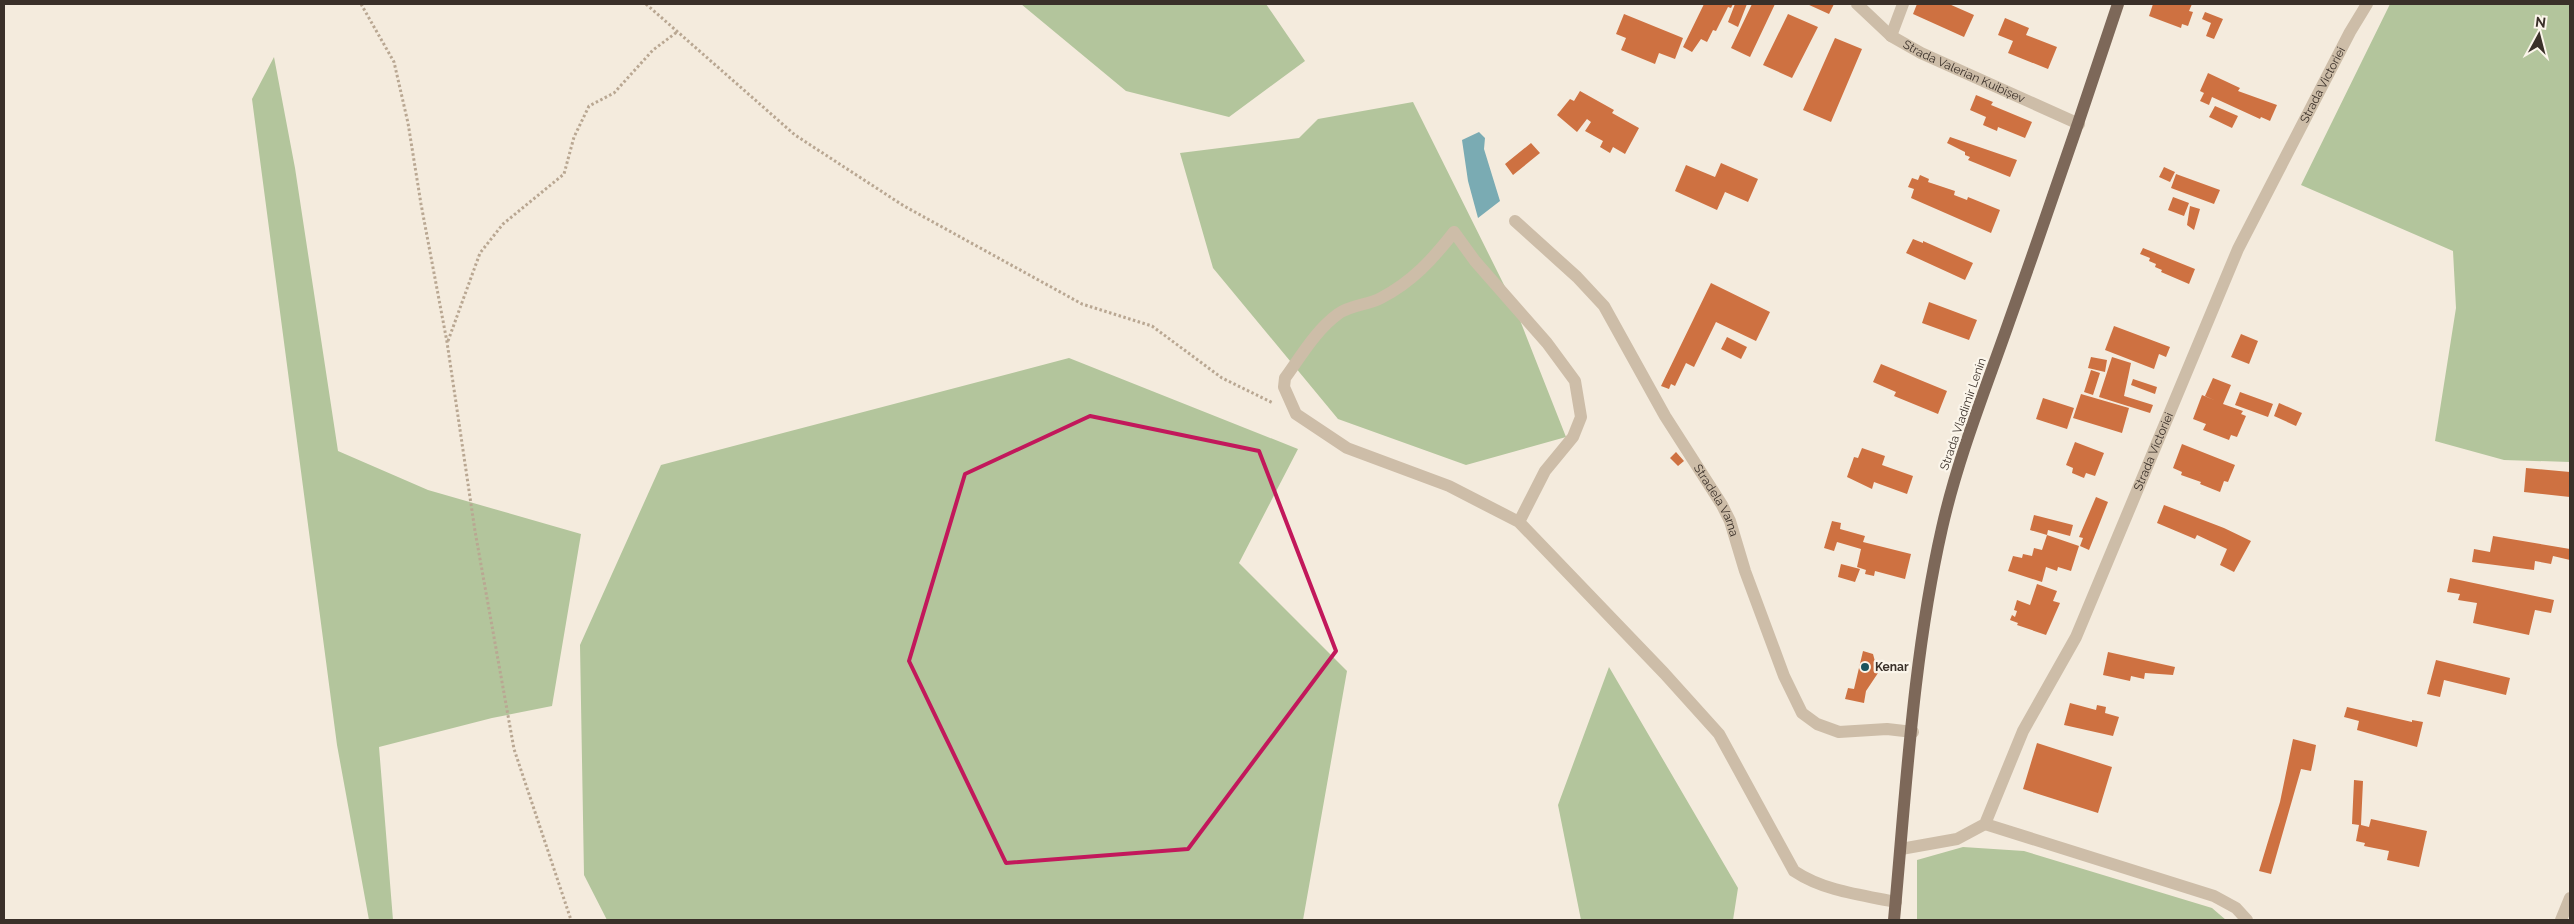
<svg xmlns="http://www.w3.org/2000/svg" width="2574" height="924" font-family="Raleway,sans-serif">
  <style>
    .green { fill: #b3c59c }
    .water { fill: #7aabb3 }
    .building { fill: #ce7141 }
    .lines { fill: none; stroke-linecap: round; stroke-linejoin: round }
    .path { stroke: #b9a792; stroke-width: 3; stroke-dasharray: 2.5 2.5; stroke-linecap: butt }
    .minor { stroke: #cdbda8; stroke-width: 12 }
    .major { stroke: #7d6859; stroke-width: 12 }
    .marked { fill: none; stroke: #c2185b; stroke-width: 4; stroke-linejoin: round }
    .poi-dot { fill: #1b545e; stroke: #fbf5ea; stroke-width: 2 }
    .labels { text-anchor: middle; dominant-baseline: central; stroke-width: 4.5; stroke-linejoin: round; paint-order: stroke }
    .street-label { font-size: 12px; fill: #3a3029; stroke: #fbf5ea }
    .poi-label { font-size: 12px; font-weight: bold; fill: #3a3029; stroke: #fbf5ea; text-anchor: start }
  </style>
  <rect width="100%" height="100%" fill="#f4ebdd"/>
  <path class="green" d="M1021,4H1266L1305,61L1229,117L1126,91Z
    M2390,4H2570V462L2504,460L2435,441L2456,308L2453,251L2301,185Z
    M274,57L295,168L338,451L428,490L581,534L552,706L492,718L379,747L393,920H369L337,745L252,99Z
    M1413,102L1514,305L1566,437L1466,465L1338,419L1213,268L1180,153L1299,138L1318,119Z
    M1069,358L1298,449L1239,563L1347,671L1303,920H607L584,875L580,645L661,465Z
    M1609,667L1738,888L1733,920H1581L1558,805Z
    M1963,847L2024,851L2212,908L2226,920H1917V860Z"/>
  <path class="water" d="M1479,132L1485,138L1484,149L1500,201L1478,218L1468,181L1462,140Z"/>
  <path class="building" d="M1704,4H1733L1731,8L1728,7L1716,31L1713,30L1707,42L1701,39L1692,52L1683,47Z
    M1735,4H1747L1738,27L1728,22Z
    M1752,4H1775L1750,57L1731,48Z
    M1807,4H1834L1829,14Z
    M1917,4H1949L1974,15L1964,37L1913,14Z
    M2153,4H2192L2189,11L2193,12L2188,26L2182,24L2181,28L2149,16Z
    M2205,12L2223,19L2214,39L2206,36L2211,23L2202,19Z
    M1624,14L1683,38L1675,59L1659,53L1655,64L1621,50L1626,38L1616,34Z
    M1788,14L1818,27L1792,78L1763,65Z
    M2005,18L2029,28L2026,35L2057,47L2048,69L2008,53L2013,41L1998,35Z
    M1835,38L1862,49L1831,122L1803,110Z
    M2208,73L2240,88L2238,91L2277,105L2270,121L2261,117L2260,119L2212,97L2209,105L2200,101L2204,93L2200,91Z
    M1580,91L1614,110L1612,113L1639,128L1625,154L1613,147L1610,153L1600,147L1603,141L1585,131L1591,122L1587,119L1577,132L1557,115L1570,99L1574,101Z
    M1976,95L1993,102L1991,105L2032,122L2025,138L1998,127L1997,131L1983,125L1986,117L1970,110Z
    M2215,106L2238,116L2232,128L2209,117Z
    M1950,137L2017,160L2010,177L1968,160L1970,157L1965,155V152L1947,143Z
    M1531,143L1540,153L1513,175L1505,164Z
    M1721,163L1758,179L1748,202L1725,192L1717,210L1675,191L1686,165L1715,177Z
    M2164,167L2175,172L2170,182L2159,177Z
    M2176,174L2220,190L2214,204L2171,188Z
    M1920,175L1929,179L1928,182L1955,191L1954,195L1967,200L1968,197L2000,210L1991,233L1911,198L1914,189L1908,187L1912,178L1918,180Z
    M2173,197L2189,203L2184,216L2168,210Z
    M2190,206L2200,209L2194,230L2187,225Z
    M1913,239L1923,243V241L1973,263L1965,280L1906,253Z
    M2143,248L2195,269L2189,284L2161,272L2162,270L2155,267L2156,264L2149,261L2150,258L2140,254Z
    M1711,283L1770,312L1756,341L1716,322L1694,367L1686,363L1675,386L1671,384L1669,389L1661,386Z
    M1929,302L1977,320L1969,340L1922,323Z
    M2114,326L2170,347L2166,357L2159,354L2154,369L2105,350Z
    M2241,334L2258,341L2249,364L2231,357Z
    M1727,337L1747,347L1741,359L1721,349Z
    M2091,357L2107,360L2105,372L2088,368Z
    M2112,357L2131,363L2124,396L2153,405L2150,413L2099,397Z
    M1881,364L1947,391L1938,414L1894,396L1896,392L1873,382Z
    M2091,370L2100,373L2093,395L2084,392Z
    M2213,378L2231,385L2223,404L2243,411L2241,414L2246,416L2237,437L2231,435L2229,440L2203,430L2206,424L2193,419L2202,395L2214,400L2205,396Z
    M2133,379L2157,387L2155,394L2131,385Z
    M2240,392L2273,404L2268,417L2235,405Z
    M2081,394L2129,408L2122,433L2073,418Z
    M2043,398L2074,408L2067,429L2036,419Z
    M2279,403L2302,413L2296,426L2274,416Z
    M2075,442L2104,453L2095,476L2086,473L2084,478L2072,473L2073,468L2066,465Z
    M2182,444L2235,465L2228,482L2224,481L2220,492L2200,484L2201,482L2181,475L2182,472L2173,468Z
    M1862,448L1885,456L1882,465L1913,476L1907,494L1874,482L1872,489L1847,477L1854,457L1858,458Z
    M1676,452L1684,461L1678,466L1670,458Z
    M2526,468L2570,472V497L2524,492Z
    M2096,497L2108,502L2089,550L2080,546L2083,538L2079,537Z
    M2164,505L2224,528L2251,541L2234,572L2220,565L2227,549L2197,535L2195,539L2157,523Z
    M2034,515L2073,525L2070,536L2048,530L2047,535L2030,530Z
    M1832,521L1841,523L1840,529L1865,536L1863,542L1911,554L1905,579L1875,571L1874,576L1865,574L1866,570L1857,567L1861,549L1837,542L1834,551L1824,548Z
    M2047,535L2079,546L2071,571L2058,567L2057,571L2046,567L2042,582L2008,571L2013,556L2022,558L2023,554L2032,556L2034,548L2042,550Z
    M2493,536L2570,549V560L2553,556L2551,564L2535,561L2534,570L2472,562L2474,549L2490,552Z
    M1841,564L1860,569L1855,582L1838,577Z
    M2450,578L2554,600L2551,613L2535,610L2529,635L2473,623L2477,603L2458,600L2460,594L2447,592Z
    M2037,584L2057,591L2053,601L2060,603L2046,635L2017,625L2018,623L2010,620L2012,615L2015,617L2017,611L2014,610L2017,600L2030,605Z
    M1863,651L1873,654L1878,673L1866,691L1864,703L1845,699L1848,688L1854,689Z
    M2108,652L2175,667L2173,675L2145,673L2144,679L2131,676L2130,681L2103,675Z
    M2436,660L2510,678L2506,695L2444,680L2440,697L2427,694Z
    M2070,703L2096,710L2097,705L2106,707L2105,713L2119,717L2113,736L2064,725Z
    M2347,707L2412,722V720L2423,722L2417,747L2357,730L2359,721L2344,717Z
    M2293,739L2316,745L2313,762L2311,771L2301,769L2271,874L2259,871L2280,802Z
    M2037,743L2112,767L2098,813L2023,789Z
    M2354,780L2363,781L2361,825L2369,827L2371,819L2427,831L2419,867L2387,860L2389,851L2364,846L2365,843L2356,841L2359,825L2352,824Z"/>
  <g class="lines">
    <path class="path" d="M361,4L394,62L408,123L421,204L447,342L475,531L514,749L571,920
      M646,4L795,135L904,206L1082,304L1152,326L1222,378L1273,403
      M448,341L480,253L503,224L564,174L574,137L589,106L614,93L653,50L677,32"/>
    <g class="minor">
      <path id="s1" d="M1857,4L1891,36L1921,53L2079,124"/>
      <path d="M1891,36L1903,4"/>
      <path id="s2" d="M1515,221L1577,277L1604,306L1665,416L1722,505L1730,521L1745,571L1784,676L1802,713L1817,724L1839,732L1887,729L1913,732"/>
      <path d="M1519,522L1545,471L1573,437L1581,417L1575,381L1547,343L1475,261L1454,232C1433,259 1412,282 1381,298C1368,305 1350,305 1338,314C1316,330 1301,356 1285,378L1284,387L1296,414L1347,448L1449,486L1519,522L1664,673L1719,734L1794,871C1824,891 1861,895 1896,902"/>
      <path d="M1985,824L2214,896L2236,908L2247,920"/>
      <path id="s3" d="M1901,849L1957,839L1985,824L2023,731L2076,637L2238,249L2350,32L2367,4"/>
      <path d="M2561,920L2570,898"/>
    </g>
    <path class="major" d="M1894,920C1906,790 1913,656 1942,528C1958,457 1986,388 2010,319C2047,215 2083,110 2118,4"/>
  </g>
  <path class="marked" d="M1090,416L1259,451L1336,651L1188,849L1006,863L909,661L965,474Z"/>
  <circle class="poi-dot" cx="1865" cy="667" r="5"/>
  <g class="labels">
    <g class="street-label">
      <text stroke="none"><textPath href="#s1" startOffset="128">Strada Valerian Kuibîșev</textPath></text>
      <text stroke="none"><textPath href="#s3" startOffset="902">Strada Victoriei</textPath></text>
      <text transform="translate(1963 414) rotate(-71)">Strada Vladimir Lenin</text>
      <text stroke="none"><textPath href="#s3" startOffset="498">Strada Victoriei</textPath></text>
      <text stroke="none"><textPath href="#s2" startOffset="348">Stradela Varna</textPath></text>
    </g>
    <g class="poi-label">
      <text x="1875" y="667">Kenar</text>
    </g>
  </g>
  <rect width="2574" height="924" fill="none" stroke="#3a3029" stroke-width="10"/>
  <g transform="translate(2539 35) rotate(7)" stroke="#fbf5ea" stroke-width="4" paint-order="stroke">
  <path d="M0-4L9 19L0 12L-9 19Z" fill="#3a3029"/>
  <text y="-8" font-size="14" font-weight="bold" text-anchor="middle" fill="#3a3029">N</text>
  </g>
</svg>
